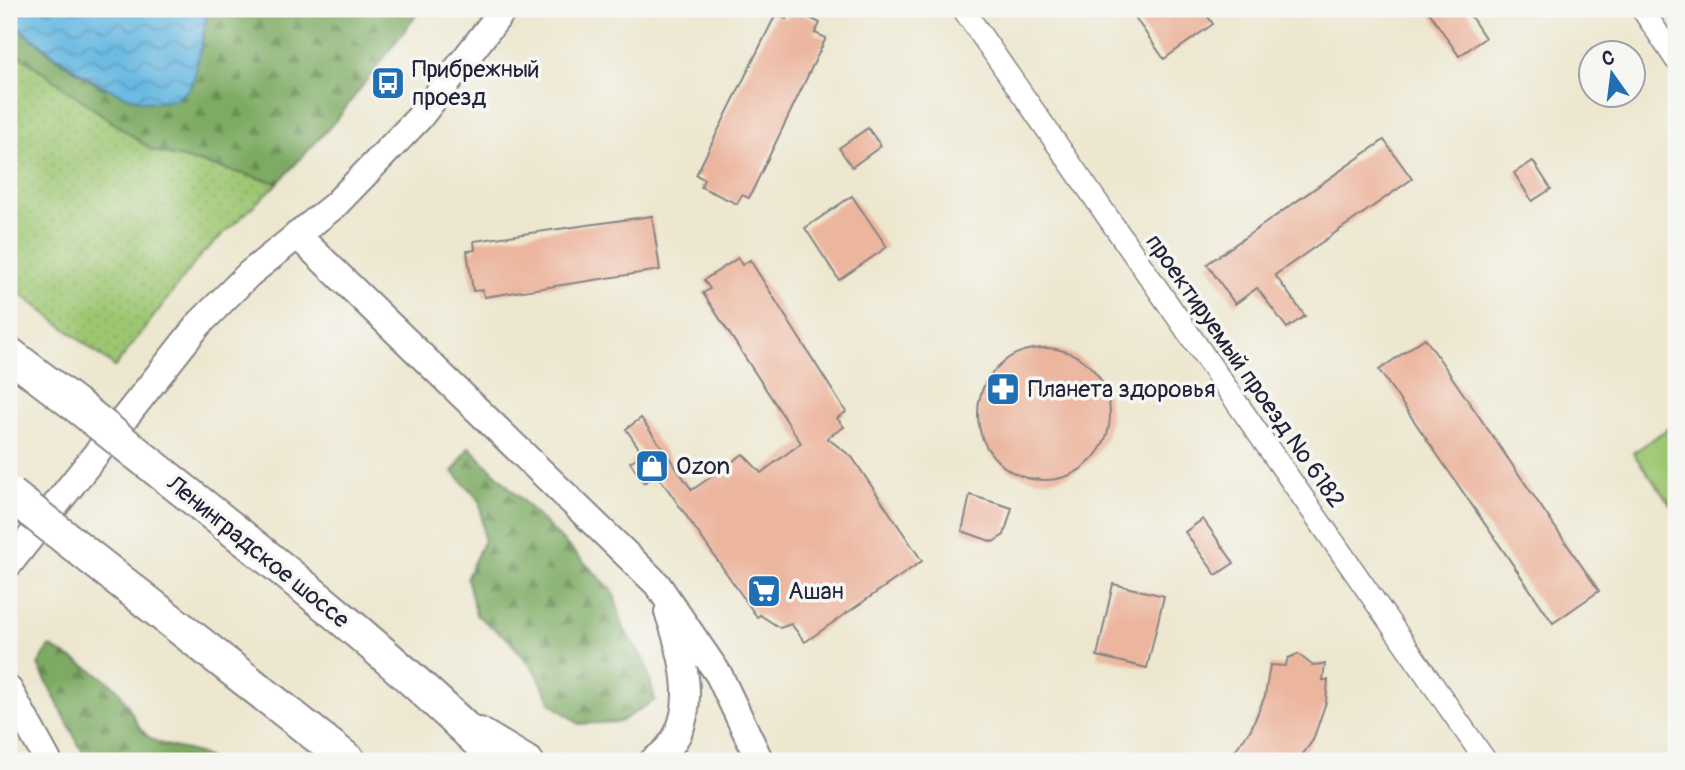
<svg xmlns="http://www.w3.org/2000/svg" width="1685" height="770" font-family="Pangolin,sans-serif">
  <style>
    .grass { fill: url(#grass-dots); stroke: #607456; stroke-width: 2 }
    .forest { fill: url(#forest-firs); stroke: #50664f; stroke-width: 2 }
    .park { fill: #9dc671; stroke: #607456; stroke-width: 2 }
    .water { fill: url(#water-waves); stroke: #446e8e; stroke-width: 2 }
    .building { fill: #ecb59e }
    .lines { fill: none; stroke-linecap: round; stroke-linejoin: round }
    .minor-casing { stroke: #888485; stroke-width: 24 }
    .tertiary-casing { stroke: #888485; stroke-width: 30 }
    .primary-casing { stroke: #888485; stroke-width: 37 }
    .minor { stroke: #fff; stroke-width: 21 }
    .tertiary { stroke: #fff; stroke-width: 26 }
    .primary { stroke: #fff; stroke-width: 33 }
    .primary-bridge-casing { stroke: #888485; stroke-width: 37; stroke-linecap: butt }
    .primary-bridge { stroke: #fff; stroke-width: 33 }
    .labels { text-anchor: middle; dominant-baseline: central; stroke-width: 7; stroke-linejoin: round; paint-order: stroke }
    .poi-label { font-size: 24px; fill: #22223b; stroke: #f6f6f2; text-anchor: start }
    .street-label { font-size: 24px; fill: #22223b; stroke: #f6f6f2 }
  </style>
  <defs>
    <pattern id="grass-dots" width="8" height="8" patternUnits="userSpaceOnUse" patternTransform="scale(1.75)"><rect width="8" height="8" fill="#9dc671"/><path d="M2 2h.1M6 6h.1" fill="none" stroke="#87aa63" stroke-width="1.8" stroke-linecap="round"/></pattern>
    <pattern id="forest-firs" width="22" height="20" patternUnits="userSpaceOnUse" patternTransform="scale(1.75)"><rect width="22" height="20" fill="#7eab63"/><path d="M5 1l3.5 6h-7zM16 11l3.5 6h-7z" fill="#678b53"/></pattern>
    <pattern id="water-waves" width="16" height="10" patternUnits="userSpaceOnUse" patternTransform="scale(1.75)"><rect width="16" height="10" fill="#67b9e2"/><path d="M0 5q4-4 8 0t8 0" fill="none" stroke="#5496b8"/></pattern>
  </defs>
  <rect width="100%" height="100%" fill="#f6f6f2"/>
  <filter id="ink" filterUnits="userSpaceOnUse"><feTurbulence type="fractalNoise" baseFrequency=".0143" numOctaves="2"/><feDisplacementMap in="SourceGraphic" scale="14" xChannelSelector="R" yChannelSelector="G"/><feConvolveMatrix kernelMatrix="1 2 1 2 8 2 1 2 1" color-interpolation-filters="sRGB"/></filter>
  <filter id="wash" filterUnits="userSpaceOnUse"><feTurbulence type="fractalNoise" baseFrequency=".00686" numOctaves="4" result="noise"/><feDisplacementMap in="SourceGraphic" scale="28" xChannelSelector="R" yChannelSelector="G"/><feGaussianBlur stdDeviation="1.57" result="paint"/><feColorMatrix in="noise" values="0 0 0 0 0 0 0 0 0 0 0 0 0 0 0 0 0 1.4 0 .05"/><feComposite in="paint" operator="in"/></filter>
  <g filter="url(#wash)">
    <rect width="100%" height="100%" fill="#ede7cf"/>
    <path class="grass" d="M9,48L152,150L278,183L201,255L115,367L9,285Z"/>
    <path class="forest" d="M208,9H421L337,119L278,183L152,150L9,48V20L53,56L102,88L192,85Z
      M469,447L613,591L624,629L645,662L655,700L620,722L579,724L552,704L536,672L509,640L476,615L467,577L484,540L480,501L453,472Z
      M50,646C70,659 97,670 115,687C131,702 133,728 152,739C172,751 192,746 213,761H87L38,665Z"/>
    <path class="park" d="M1676,423V513L1633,453Z"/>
    <path class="water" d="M9,9H208C205,24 197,77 190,87C151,138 41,46 9,20Z"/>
    <g id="blocks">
      <path class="building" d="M792,9L820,23L815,33L826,38L749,198L742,195L737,204L701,187L704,179L696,175L776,14L786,19Z
        M1129,9H1203L1213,24L1164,59Z
        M1427,9H1466L1485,38L1459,56Z
        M868,128L881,146L852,167L839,148Z
        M1384,140L1412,179L1275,275L1305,316L1287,328L1257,288L1235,304L1207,264Z
        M1533,161L1551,189L1532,201L1514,173Z
        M852,196L887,247L839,280L805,228Z
        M652,216L660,270L484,297L483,290L473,291L467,251L475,250L474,241Z
        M738,258L742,265L750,260L846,412L837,418L844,427L827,438L852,457L922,561L805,642L791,624L780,628L760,615L757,617L657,474L644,483L630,462L643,454L626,429L641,418L692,490L743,454L761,473L801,443L703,293L710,289L704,280Z
        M1425,338L1599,591L1553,623L1379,370Z
        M978 414a66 66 0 1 1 132 0a66 66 0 1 1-132 0Z
        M970,495L1012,508L1004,535L993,542L962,531Z
        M1203,519L1234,563L1216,575L1185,532Z
        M1113,584L1164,596L1147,668L1097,656Z
        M1298,654L1312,665L1325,664L1323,680H1328L1326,702L1313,740L1298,761H1227L1251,729L1265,696L1270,665L1285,666L1288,658Z"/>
    </g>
  </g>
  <g filter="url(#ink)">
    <use href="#blocks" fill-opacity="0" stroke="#888485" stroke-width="2"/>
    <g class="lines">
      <g class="minor-casing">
        <path id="minor" d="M963,9L1486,761
          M1642,9L1676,60"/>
      </g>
      <g class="tertiary-casing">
        <path id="tertiary" d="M297,235L657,584L719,675L760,761
          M9,564L199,324L249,274L335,205L419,118L504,9
          M9,690L48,761
          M480,731L530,761
          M653,761C704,728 685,659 668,612"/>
      </g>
      <g class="primary-casing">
        <path id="primary" d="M9,354L80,408
          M135,452C260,551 386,648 498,761
          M67,539L349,761"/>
      </g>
      <use href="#minor" class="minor"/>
      <use href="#tertiary" class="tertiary"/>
      <use href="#primary" class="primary"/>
      <g class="primary-bridge-casing">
        <path id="primary-bridge" d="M80,408L135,452
          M11,495L67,539"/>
      </g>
      <use href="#primary-bridge" class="primary-bridge"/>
    </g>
  </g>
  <defs>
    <g id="bus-square" transform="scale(1.75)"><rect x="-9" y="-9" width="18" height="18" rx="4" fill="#1f6fb2" stroke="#f6f6f2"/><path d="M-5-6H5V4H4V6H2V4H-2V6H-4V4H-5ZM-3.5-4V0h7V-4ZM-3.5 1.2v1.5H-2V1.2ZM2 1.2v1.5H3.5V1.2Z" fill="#fff"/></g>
    <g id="pharmacy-square" transform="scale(1.75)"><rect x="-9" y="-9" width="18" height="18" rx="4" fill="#1f6fb2" stroke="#f6f6f2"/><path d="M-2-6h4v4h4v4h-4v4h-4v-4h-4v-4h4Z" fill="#fff"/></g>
    <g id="shop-square" transform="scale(1.75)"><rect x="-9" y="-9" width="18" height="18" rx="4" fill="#1f6fb2" stroke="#f6f6f2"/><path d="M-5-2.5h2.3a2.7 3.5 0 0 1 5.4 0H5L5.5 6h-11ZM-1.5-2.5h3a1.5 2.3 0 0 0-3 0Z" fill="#fff"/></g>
    <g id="supermarket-square" transform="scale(1.75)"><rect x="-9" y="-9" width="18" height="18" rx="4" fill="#1f6fb2" stroke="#f6f6f2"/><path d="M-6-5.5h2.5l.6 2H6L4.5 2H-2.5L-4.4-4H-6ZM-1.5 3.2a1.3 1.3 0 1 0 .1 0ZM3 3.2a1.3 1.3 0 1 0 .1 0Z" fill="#fff"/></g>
  </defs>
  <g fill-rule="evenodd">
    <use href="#bus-square" x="388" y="83"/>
    <use href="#pharmacy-square" x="1003" y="389"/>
    <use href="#shop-square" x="652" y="466"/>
    <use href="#supermarket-square" x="764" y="591"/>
  </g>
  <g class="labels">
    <g class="poi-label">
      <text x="412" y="69">Прибрежный<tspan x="412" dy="28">проезд</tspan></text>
      <text x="1028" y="389">Планета здоровья</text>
      <text x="676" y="466">Ozon</text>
      <text x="788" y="591">Ашан</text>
    </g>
    <g class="street-label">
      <text transform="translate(1245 371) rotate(55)">проектируемый проезд № 6182</text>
      <text transform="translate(258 552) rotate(39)">Ленинградское шоссе</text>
    </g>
  </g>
  <rect width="1685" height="770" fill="none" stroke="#f6f6f2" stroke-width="35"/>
  <g transform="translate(1612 74) rotate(346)"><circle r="33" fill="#f6f6f2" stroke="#a1a1a9" stroke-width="2"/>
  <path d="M0-5L12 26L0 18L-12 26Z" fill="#1f6fb2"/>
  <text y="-10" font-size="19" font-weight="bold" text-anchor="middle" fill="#22223b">С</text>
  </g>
</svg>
